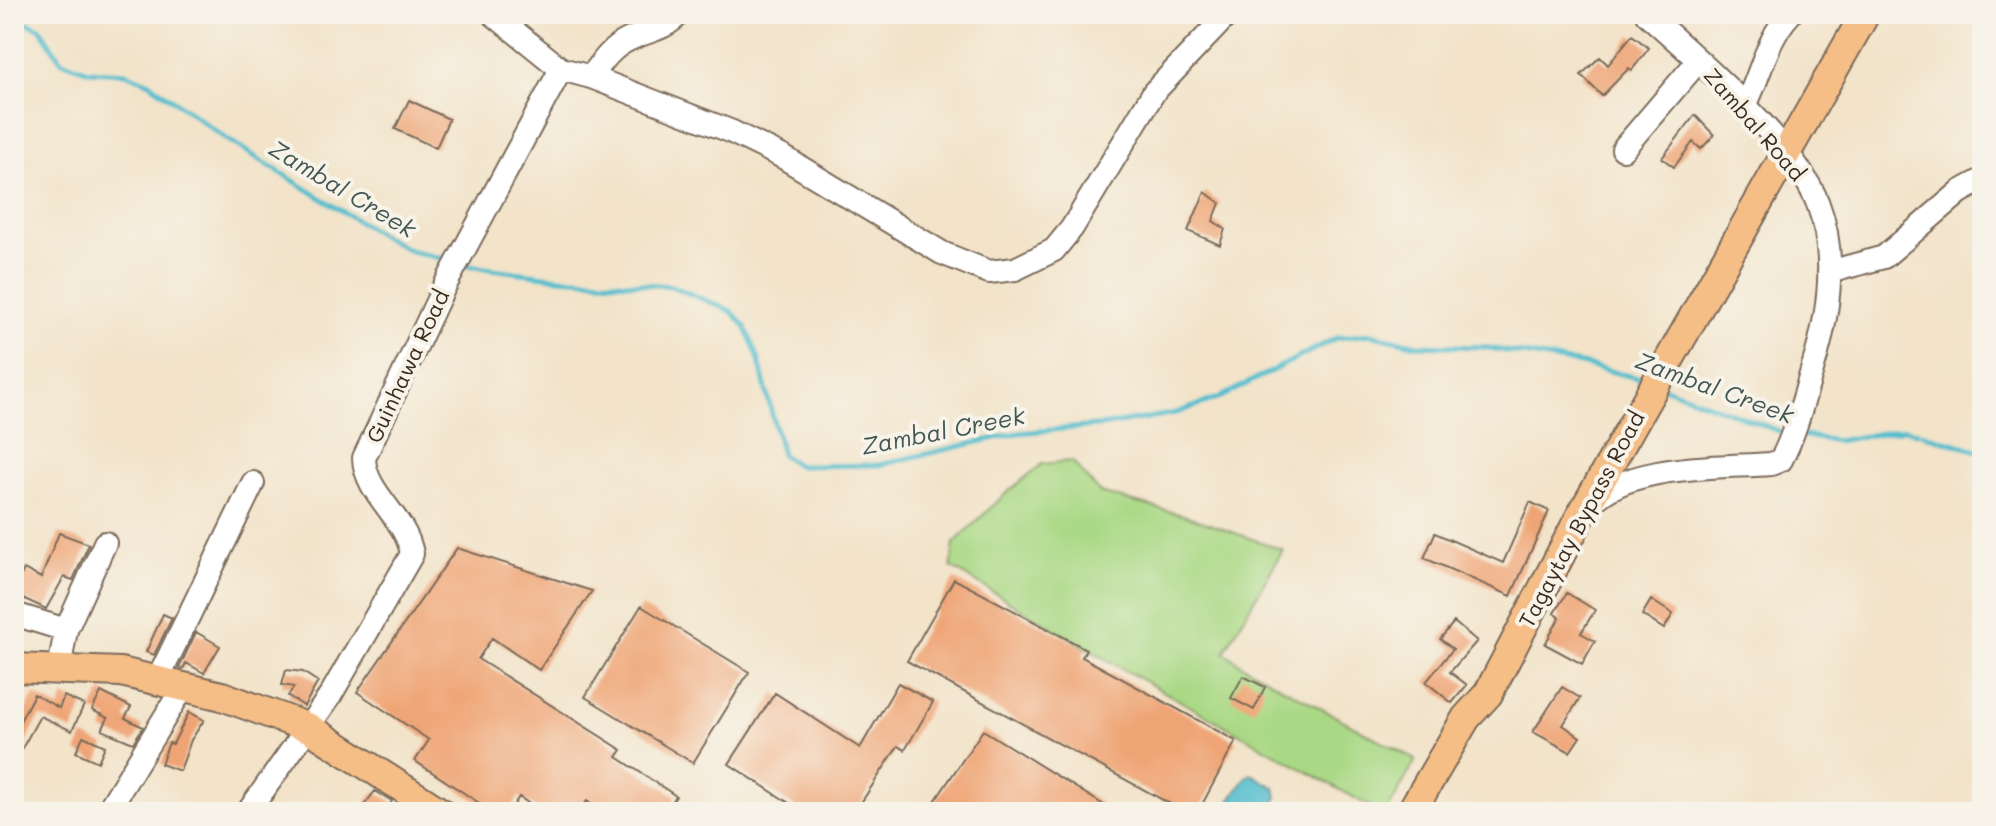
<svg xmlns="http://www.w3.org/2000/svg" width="1996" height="826" font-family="Mali,sans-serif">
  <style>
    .green { fill: #aad986; stroke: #728252; stroke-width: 2 }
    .water { fill: #51bdcd; stroke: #467476; stroke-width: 2 }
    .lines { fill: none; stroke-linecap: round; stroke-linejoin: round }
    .stream { stroke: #51bdcd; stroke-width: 5 }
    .building { fill: #efa474 }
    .minor-casing { stroke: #7b6b5a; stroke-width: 26 }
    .major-casing { stroke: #7b6b5a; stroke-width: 32 }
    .minor { stroke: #fff; stroke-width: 22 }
    .major { stroke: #f6be87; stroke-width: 28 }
    .labels { text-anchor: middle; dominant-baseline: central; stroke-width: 8; stroke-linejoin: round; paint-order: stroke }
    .street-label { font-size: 22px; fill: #3b2a1e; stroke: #f7f3e8 }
    .water-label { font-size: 24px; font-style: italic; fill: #425653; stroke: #f7f3e8 }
  </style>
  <rect width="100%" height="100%" fill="#f7f3e8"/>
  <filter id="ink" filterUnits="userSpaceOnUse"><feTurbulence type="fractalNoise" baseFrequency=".0125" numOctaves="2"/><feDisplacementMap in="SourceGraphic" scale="16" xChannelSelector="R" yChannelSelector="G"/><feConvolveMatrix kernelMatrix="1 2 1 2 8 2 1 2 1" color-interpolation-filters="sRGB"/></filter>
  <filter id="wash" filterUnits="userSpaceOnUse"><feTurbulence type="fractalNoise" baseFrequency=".006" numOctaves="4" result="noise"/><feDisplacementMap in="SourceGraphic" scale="32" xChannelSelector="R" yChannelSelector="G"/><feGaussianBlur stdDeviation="1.8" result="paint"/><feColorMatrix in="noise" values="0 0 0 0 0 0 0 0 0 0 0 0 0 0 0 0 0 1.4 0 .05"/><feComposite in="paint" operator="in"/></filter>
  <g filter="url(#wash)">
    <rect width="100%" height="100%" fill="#f2e3c9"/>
    <path class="green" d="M1072,461L1100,493L1190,517L1283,550L1224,652L1245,667L1416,760L1387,812H1380L1112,663L951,567L954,543L1003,496L1042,464Z"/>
    <path class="water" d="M1252,774L1275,788L1277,797L1269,812H1234L1229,803L1247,776Z"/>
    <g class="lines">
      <path class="stream" d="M14,18L40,28L61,61L89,71L126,73L150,83L225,138L382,236L411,251L453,261
        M462,265L560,278L671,286L731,311L745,326L758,357L782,455L799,466L878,465L1018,433L1107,425L1176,413L1221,397L1336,338L1370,334L1417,345L1483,347L1581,364L1646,380
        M1663,387L1784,433
        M1798,435L1837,441L1905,429L1982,452"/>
    </g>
    <g id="blocks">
      <path class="building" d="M1632,35L1649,48L1632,70L1629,68L1602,96L1581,75L1600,57L1608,65Z
        M409,100L449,119L436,148L395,129Z
        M1695,115L1714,135L1701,149L1693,142L1674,167L1662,158Z
        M1205,192L1220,203L1213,221L1225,229L1220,245L1188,231Z
        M1530,502L1549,511L1511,596L1424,558L1435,533L1503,563Z
        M59,533L89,544L73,580L64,577L46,609L14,594V589L24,569L41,578Z
        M457,548L592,591L539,670L492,638L478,659L622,750L617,757L676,796L666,812H604L587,801L580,812H542L519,797L509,812H493L415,761L429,740L357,692Z
        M954,579L1086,649L1082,657L1236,741L1198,812H1185L907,661Z
        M1567,593L1595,610L1581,633L1595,641L1582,664L1545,644L1560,617L1554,613Z
        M1651,600L1673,614L1664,629L1642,615Z
        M641,606L749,672L693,763L585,697Z
        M163,614L172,618L154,655L146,652Z
        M1454,622L1477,641L1450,672L1467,685L1452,703L1426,682L1453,649L1440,639Z
        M196,632L220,646L204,673L186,663L183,669L179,668Z
        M286,670L303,672L318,682L304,706L288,696L294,687L282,685Z
        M1243,676L1265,687L1254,710L1231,698Z
        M898,683L933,702L905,750L898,746L855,812H803L729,764L775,693L860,748Z
        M1562,687L1580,698L1563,725L1580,737L1570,752L1533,732Z
        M101,692L131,707L125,718L143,727L133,743L102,730L108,718L92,710Z
        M34,694L59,708L64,696L84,705L72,731L40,716L14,763V717L20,721Z
        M189,712L204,720L191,740L180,771L161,764L169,743L173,744Z
        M983,730L1115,812H946L933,804Z
        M83,736L105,746L98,762L76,752Z
        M375,791L392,801L384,812H359Z"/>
    </g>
  </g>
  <g filter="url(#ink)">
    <use href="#blocks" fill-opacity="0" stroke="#7b6b5a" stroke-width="2"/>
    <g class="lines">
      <g class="minor-casing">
        <path id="minor" d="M561,69L591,77L730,131L783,157L942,253L989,272L1015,269L1054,250L1072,228L1154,92L1228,14
          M591,77C602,62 611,48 628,40C647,30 664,31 679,14
          M1745,106C1761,74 1766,40 1790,14
          M1623,149L1698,61
          M1829,272L1884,257L1960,192L1982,180
          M1590,505C1626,463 1720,468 1771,464L1781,460C1796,432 1804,397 1813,367C1829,315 1838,257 1818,204C1796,144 1696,58 1647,14
          M14,614L66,630
          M59,669L66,630L105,543
          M158,679L253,483
          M107,812L184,686
          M248,812L330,696L412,554C406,517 365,494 364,458L442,291L561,69L493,14"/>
      </g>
      <g class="major-casing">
        <path id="major" d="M14,668L121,672L222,696L309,728L440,812
          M1411,812L1466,718L1488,694L1579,519L1865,14"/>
      </g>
      <use href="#minor" class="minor"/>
      <use href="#major" class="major"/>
    </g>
  </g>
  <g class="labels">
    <g class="street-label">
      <text transform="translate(1755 124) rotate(49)">Zambal Road</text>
      <text transform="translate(407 366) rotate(-65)">Guinhawa Road</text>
      <text transform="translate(1581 519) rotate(-62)">Tagaytay Bypass Road</text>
    </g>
    <g class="water-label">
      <text transform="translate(343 188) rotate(31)">Zambal Creek</text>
      <text transform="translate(1715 387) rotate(20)">Zambal Creek</text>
      <text transform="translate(943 430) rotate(-11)">Zambal Creek</text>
    </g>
  </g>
  <rect width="1996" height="826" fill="none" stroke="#f7f3e8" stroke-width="48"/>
</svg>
